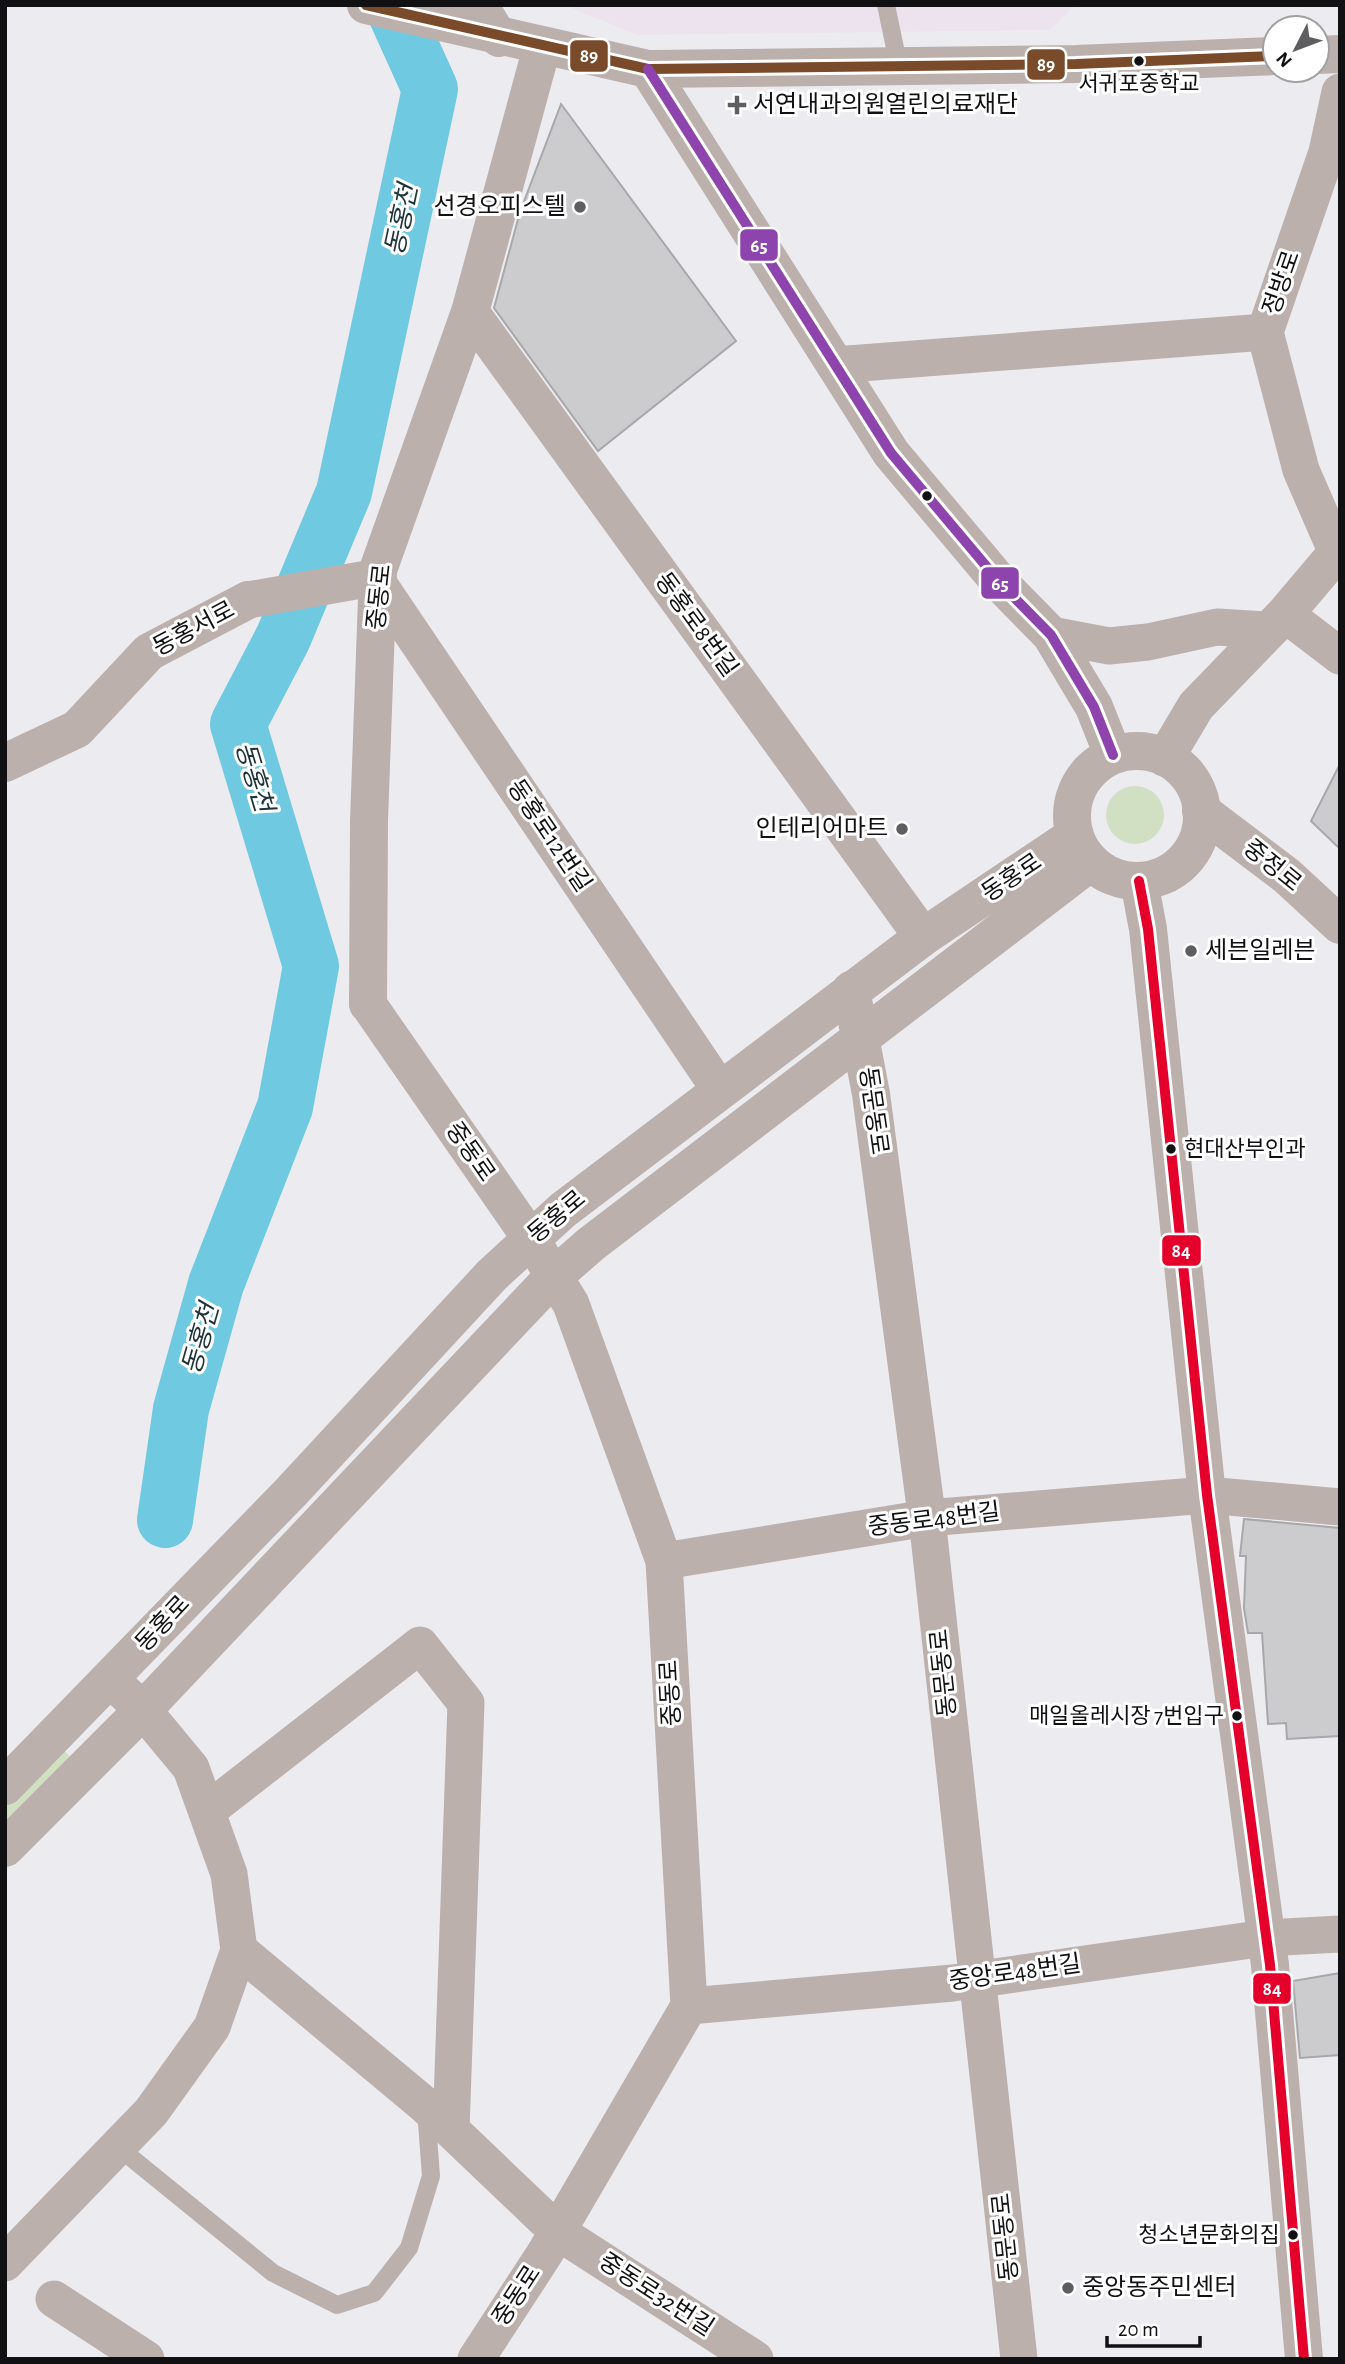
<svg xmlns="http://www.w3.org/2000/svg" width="1345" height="2364" font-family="'Alegreya Sans','Noto Sans KR',sans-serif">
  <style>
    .education { fill: #ece3ef }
    .green { fill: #d1dfc3 }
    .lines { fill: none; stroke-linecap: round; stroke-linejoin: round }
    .river { stroke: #6fc9e1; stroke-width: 56 }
    .building { fill: #ccccce; stroke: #a8a8aa; stroke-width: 2 }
    .service { stroke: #bcb0ac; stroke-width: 18 }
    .minor { stroke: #bcb0ac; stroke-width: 37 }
    .tertiary { stroke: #bcb0ac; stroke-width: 38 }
    .secondary { stroke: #bbb0ab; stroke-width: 38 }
    .bus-1-casing { stroke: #fff; stroke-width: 16 }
    .bus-2-casing { stroke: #fff; stroke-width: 16 }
    .bus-3-casing { stroke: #fff; stroke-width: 16 }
    .bus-1 { stroke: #e4002b; stroke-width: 10 }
    .bus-2 { stroke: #7a4b2a; stroke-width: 10 }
    .bus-3 { stroke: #8e44ad; stroke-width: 10 }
    .bus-dot { fill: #111113; stroke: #fff; stroke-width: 2.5 }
    .poi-dot { fill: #5e5e60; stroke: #fff; stroke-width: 2.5 }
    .labels { text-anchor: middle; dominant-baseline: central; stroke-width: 6; stroke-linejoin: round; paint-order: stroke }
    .bus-label { font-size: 22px; fill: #111113; stroke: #fff; text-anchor: end }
    .poi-label { font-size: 24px; fill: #111113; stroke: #fff; text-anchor: start }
    .street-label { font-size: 24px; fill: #111113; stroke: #fff }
    .water-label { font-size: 26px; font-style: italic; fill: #1e343a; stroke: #fff }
    .line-badge { stroke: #fff; stroke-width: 2.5 }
    .badge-label { font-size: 19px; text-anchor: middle; font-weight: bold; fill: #fff }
  </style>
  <rect width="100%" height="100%" fill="#ececf0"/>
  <path class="education" d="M564,5H1075L1050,30L637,35Z"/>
  <path class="green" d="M1106 815a29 29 0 1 1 58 0a29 29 0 1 1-58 0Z
    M64,1750L70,1757L5,1826V1805L57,1753Z"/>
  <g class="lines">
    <path class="river" d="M165,1520L181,1409L216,1284L285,1107L311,966L238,724L283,638L344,492L430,89L392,5"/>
  </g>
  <path class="building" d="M561,104L736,341L598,451L494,308L520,212Z
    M1340,764V849L1311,821Z
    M1244,1519L1340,1528V1736L1287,1739L1286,1723L1268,1724L1262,1633H1248L1244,1608L1246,1556H1240Z
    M1340,1973V2055L1300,2058L1293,1981Z"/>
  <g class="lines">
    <path class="service" d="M886,5L899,67
      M118,2147L273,2273L337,2305L374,2293L409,2248L431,2176L426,2110"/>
    <path class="minor" d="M1340,92L1327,152L1265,332L1301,470L1337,553L1340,552
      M835,365L1265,332
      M378,583L720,1090
      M248,600L378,577
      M1285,614L1340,656
      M1051,635L1109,646L1148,642L1217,627L1266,630
      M368,1004L531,1239L571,1304L664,1561L689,2006L545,2253L476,2359
      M927,1518L1019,2359
      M664,1561L927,1518L1207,1495L1340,1507
      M207,1811L420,1645L466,1703L451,2130
      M239,1950L426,2106L558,2232L755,2359
      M689,2006L953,1983L1265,1938L1340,1934
      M5,2263L151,2112L212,2027L239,1950L229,1874L191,1768L143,1710L111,1680
      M54,2299L146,2359"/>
    <path class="tertiary" d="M479,5L499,38
      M470,312L923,937
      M5,763L77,729L149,652L248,600
      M1201,811L1287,876L1340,925
      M851,990L871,1094L927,1518
      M368,1004L369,821L378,570L470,312L542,47"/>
    <path class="secondary" d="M366,5L648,69L1076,64L1275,56
      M1317,55L1340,54
      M648,69L891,453L1002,585L1051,635L1094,707L1113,755
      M1072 816a65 65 0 1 1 130 0a65 65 0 1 1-130 0Z
      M1165,758L1196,706L1285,614L1340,549
      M1139,881L1148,929L1207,1495L1270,1965L1304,2359
      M5,1786L291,1492L492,1275L563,1210L923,937L1075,835
      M5,1848L143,1710L552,1278L591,1244L1091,862"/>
    <g class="bus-1-casing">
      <path id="bus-1" d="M1139,881L1148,929L1207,1495L1270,1965L1304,2359"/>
    </g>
    <g class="bus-2-casing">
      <path id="bus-2" d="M366,5L648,69L1076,64L1275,56"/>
    </g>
    <g class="bus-3-casing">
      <path id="bus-3" d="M648,69L891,453L1002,585L1051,635L1094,707L1113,755"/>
    </g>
    <use href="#bus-1" class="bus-1"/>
    <use href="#bus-2" class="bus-2"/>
    <use href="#bus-3" class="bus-3"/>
  </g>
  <g class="bus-dot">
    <circle cx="1139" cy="61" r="6"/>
    <circle cx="927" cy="496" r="6"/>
    <circle cx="1171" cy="1149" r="6"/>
    <circle cx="1237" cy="1716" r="6"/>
    <circle cx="1293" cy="2235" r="6"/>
  </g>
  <g class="poi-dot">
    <path d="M733.5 94.5h7v7h7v7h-7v7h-7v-7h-7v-7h7z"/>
    <circle cx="580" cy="207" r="7"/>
    <circle cx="902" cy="829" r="7"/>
    <circle cx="1191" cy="951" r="7"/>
    <circle cx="1068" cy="2288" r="7"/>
  </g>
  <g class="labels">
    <g class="bus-label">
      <text x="1139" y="84" text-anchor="middle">서귀포중학교</text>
      <text x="1184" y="1149" text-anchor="start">현대산부인과</text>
      <text x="1224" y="1716">매일올레시장 7번입구</text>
      <text x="1280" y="2235">청소년문화의집</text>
    </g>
    <g class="poi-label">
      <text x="753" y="105">서연내과의원열린의료재단</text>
      <text x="566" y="207" text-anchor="end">선경오피스텔</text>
      <text x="888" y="829" text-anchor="end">인테리어마트</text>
      <text x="1205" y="951">세븐일레븐</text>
      <text x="1082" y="2288">중앙동주민센터</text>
    </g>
    <g class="street-label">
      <text transform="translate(1282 283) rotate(-71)">정방로</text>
      <text transform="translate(380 597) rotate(-84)">중동로</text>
      <text transform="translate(696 625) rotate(54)">동홍로8번길</text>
      <text transform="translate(194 629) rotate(-28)">동홍서로</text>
      <text transform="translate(549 836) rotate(56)">동홍로12번길</text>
      <text transform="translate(1272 866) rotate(39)">중정로</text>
      <text transform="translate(1012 878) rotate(-34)">동홍로</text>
      <text transform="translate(873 1111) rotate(82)">동문동로</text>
      <text transform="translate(470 1152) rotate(55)">중동로</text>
      <text transform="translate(557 1217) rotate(-40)">동홍로</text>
      <text transform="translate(934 1520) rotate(-7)">중동로48번길</text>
      <text transform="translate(163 1624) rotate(-47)">동홍로</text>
      <text transform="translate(944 1673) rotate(-96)">동문동로</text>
      <text transform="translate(671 1693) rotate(-93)">중동로</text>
      <text transform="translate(1015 1973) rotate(-8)">중앙로48번길</text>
      <text transform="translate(1006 2237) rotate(-96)">동문동로</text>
      <text transform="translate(656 2295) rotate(33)">중동로32번길</text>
      <text transform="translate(517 2296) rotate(-57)">중동로</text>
    </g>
    <g class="water-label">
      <text transform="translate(402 220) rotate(-78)">동홍천</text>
      <text transform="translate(254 777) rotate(73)">동홍천</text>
      <text transform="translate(201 1339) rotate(-74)">동홍천</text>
    </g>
  </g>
  <g class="line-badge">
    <rect x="569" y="39" width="40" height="34" rx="7" fill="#7a4b2a"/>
    <rect x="1026" y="48" width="40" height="33" rx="7" fill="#7a4b2a"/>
    <rect x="739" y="228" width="40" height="34" rx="7" fill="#8e44ad"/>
    <rect x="980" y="566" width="40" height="34" rx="7" fill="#8e44ad"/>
    <rect x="1161" y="1234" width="41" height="33" rx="7" fill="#e4002b"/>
    <rect x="1252" y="1972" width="40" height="33" rx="7" fill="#e4002b"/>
  </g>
  <g class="badge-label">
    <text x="589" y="62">89</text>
    <text x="1046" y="71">89</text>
    <text x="759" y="252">65</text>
    <text x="1000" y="590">65</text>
    <text x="1181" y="1257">84</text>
    <text x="1272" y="1995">84</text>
  </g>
  <rect width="1345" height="2364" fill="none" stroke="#111113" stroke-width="14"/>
  <g transform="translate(1296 49) rotate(228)"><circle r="33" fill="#ffffff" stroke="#a0a0a1" stroke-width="2"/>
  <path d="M0-5L12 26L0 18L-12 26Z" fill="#5e5e60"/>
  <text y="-10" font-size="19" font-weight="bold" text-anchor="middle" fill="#111113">N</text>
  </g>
  <path d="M1107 2336v10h93v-10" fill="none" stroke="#111113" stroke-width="3.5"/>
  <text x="1118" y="2336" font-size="21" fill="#111113" stroke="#ffffff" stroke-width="5" paint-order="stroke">20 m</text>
</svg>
